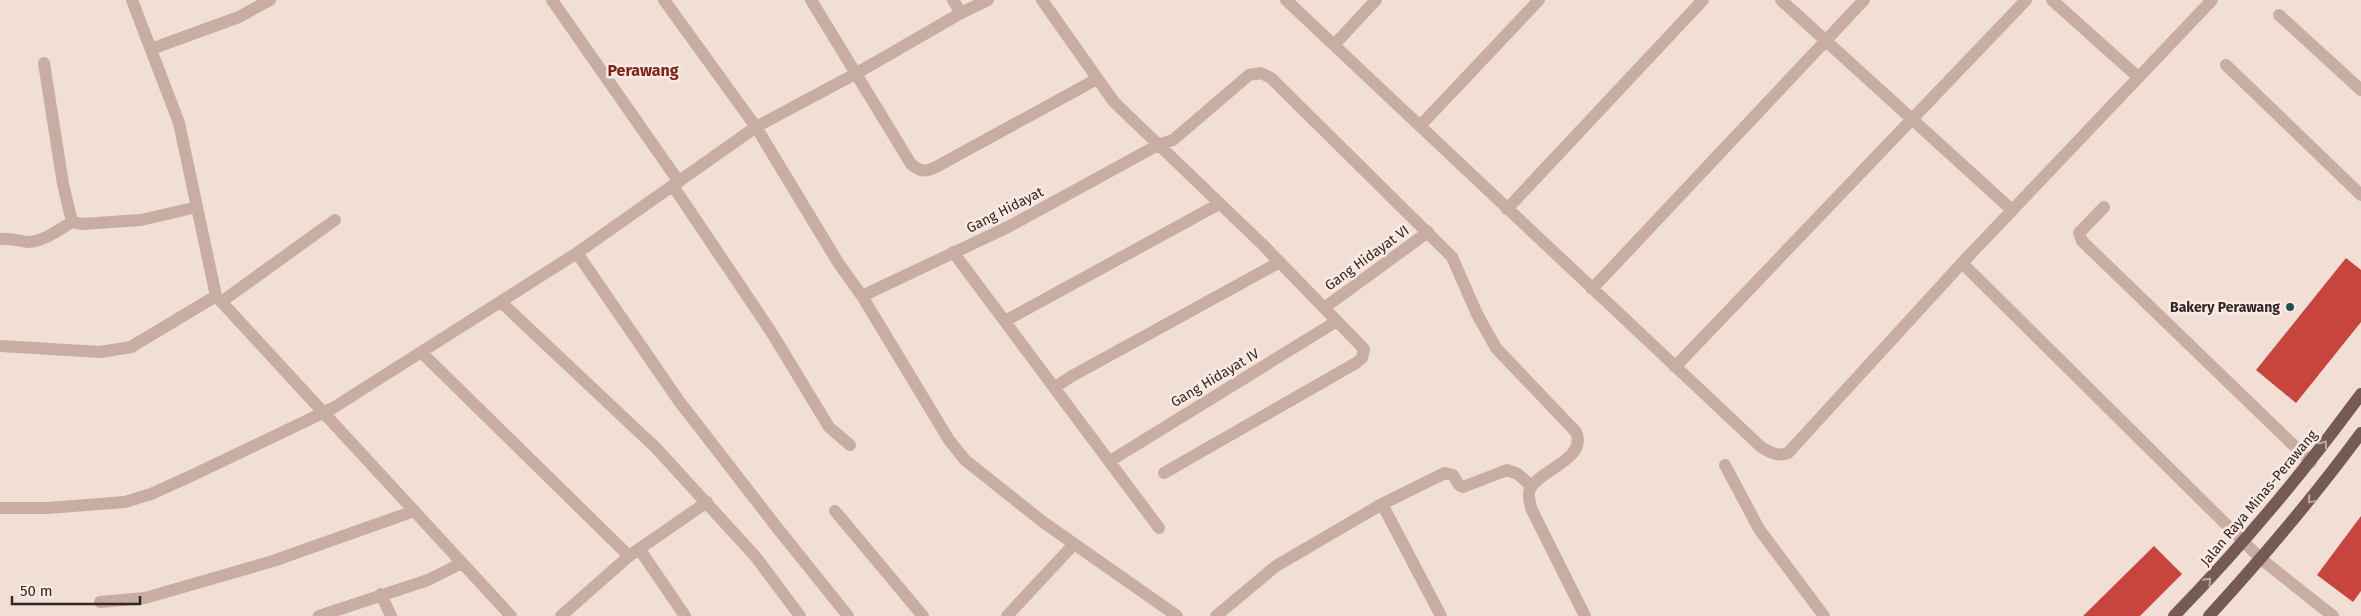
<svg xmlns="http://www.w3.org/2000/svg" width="2361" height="616" font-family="'Fira Sans',sans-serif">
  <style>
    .building { fill: #c8453d }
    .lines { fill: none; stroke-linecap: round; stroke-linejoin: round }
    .minor { stroke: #c8ada2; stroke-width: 12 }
    .major { stroke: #755a55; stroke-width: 12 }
    .oneway { stroke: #bea9a3 }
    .poi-dot { fill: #1a554e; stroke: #f9eae2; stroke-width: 2 }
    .labels { text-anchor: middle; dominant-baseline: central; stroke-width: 5; stroke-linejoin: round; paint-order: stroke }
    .street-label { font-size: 14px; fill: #332625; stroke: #f9eae2 }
    .poi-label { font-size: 14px; font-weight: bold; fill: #332625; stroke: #f9eae2; text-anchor: end }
    .quarter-label { font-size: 16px; font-weight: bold; fill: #83231d; stroke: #f9eae2 }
  </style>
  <rect width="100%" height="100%" fill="#f1dfd6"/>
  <path class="building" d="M2346,258L2361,270V322L2296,403L2256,370Z
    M2361,516V591L2353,602L2317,575Z
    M2154,546L2182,574L2140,616H2083Z"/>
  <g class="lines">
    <path class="minor" d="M132,0L179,123L216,296L511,616
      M552,0L679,182
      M664,0L756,127L839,264L862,296L949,440L965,460L1043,522L1177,616
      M811,0L911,164C921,172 925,172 936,167L1097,79
      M953,0L961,13
      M1042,0L1114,102L1262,244L1364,349L1362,358L1356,363L1164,473
      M1286,0L1760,446C1768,452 1778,457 1788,453L1962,263L2261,559L2333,616
      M1781,0L2012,210
      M2052,0L2138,77
      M2279,15L2361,90
      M1334,45L1376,0
      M151,49L239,17L270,0
      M44,63L63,184L72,222L82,224L141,220L197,207
      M2226,65L2361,195
      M1420,126L1539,0
      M673,186L770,330L829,427L850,445
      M2104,207L2079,233L2082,241L2311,462
      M1507,209L1703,0
      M0,239C11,238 18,241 28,242C43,242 60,229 72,222
      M953,252L1159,528
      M577,253L679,401L775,525L848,616
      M1962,263L2212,0
      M1592,289L1864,0
      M862,296L1008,227L1158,145L1173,140L1249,75L1261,73L1271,78L1452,257L1477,314L1496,348L1576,432C1588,459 1539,470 1530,489C1527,495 1530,501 1531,508L1585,616
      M221,302L335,220
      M502,303L656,448L755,556L800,616
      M1324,308L1428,232
      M1005,321L1219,204
      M0,346L100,352L131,347L216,296
      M422,353L629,556
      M1675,367L2026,0
      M1055,387L1072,376L1280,262
      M1110,461L1337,321
      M1725,465L1759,529L1824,616
      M1382,504L1445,473L1453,475L1459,485L1463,487L1507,470L1518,474L1531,486
      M0,508H48L125,502L151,494L193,475L333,408L577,253L756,127L857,73L961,13L988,0
      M835,511L923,616
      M640,550L685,616
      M381,594L391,616
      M100,602L145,598L273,561L414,511
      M319,616L428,580L462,563
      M561,616L629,556L707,502
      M1007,616L1074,544
      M1216,616L1276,566L1382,504L1441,616"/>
    <path class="major" d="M2174,616C2242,546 2304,472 2361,394
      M2209,616C2263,557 2314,497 2361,433"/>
  </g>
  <defs><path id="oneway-chevron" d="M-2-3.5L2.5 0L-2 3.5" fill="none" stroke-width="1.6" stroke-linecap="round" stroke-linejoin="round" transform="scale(1.25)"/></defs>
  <g class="oneway">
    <use href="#oneway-chevron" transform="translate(2324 444) rotate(-54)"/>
    <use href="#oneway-chevron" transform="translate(2311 500) rotate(130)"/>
    <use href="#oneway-chevron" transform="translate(2208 581) rotate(-46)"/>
  </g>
  <circle class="poi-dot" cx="2290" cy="307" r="5"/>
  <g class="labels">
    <g class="street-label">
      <text transform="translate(1005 210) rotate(-27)">Gang Hidayat</text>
      <text transform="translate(1367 258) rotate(-36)">Gang Hidayat VI</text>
      <text transform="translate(1215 378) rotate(-31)">Gang Hidayat IV</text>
      <text transform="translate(2259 498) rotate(-50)">Jalan Raya Minas-Perawang</text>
    </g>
    <g class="poi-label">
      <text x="2280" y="307">Bakery Perawang</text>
    </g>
    <g class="quarter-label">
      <text x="643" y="70">Perawang</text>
    </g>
  </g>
  <path d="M12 596v8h128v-8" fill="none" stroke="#332625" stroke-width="2.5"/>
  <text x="20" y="596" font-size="15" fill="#332625" stroke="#f9eae2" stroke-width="4" paint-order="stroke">50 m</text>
</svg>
